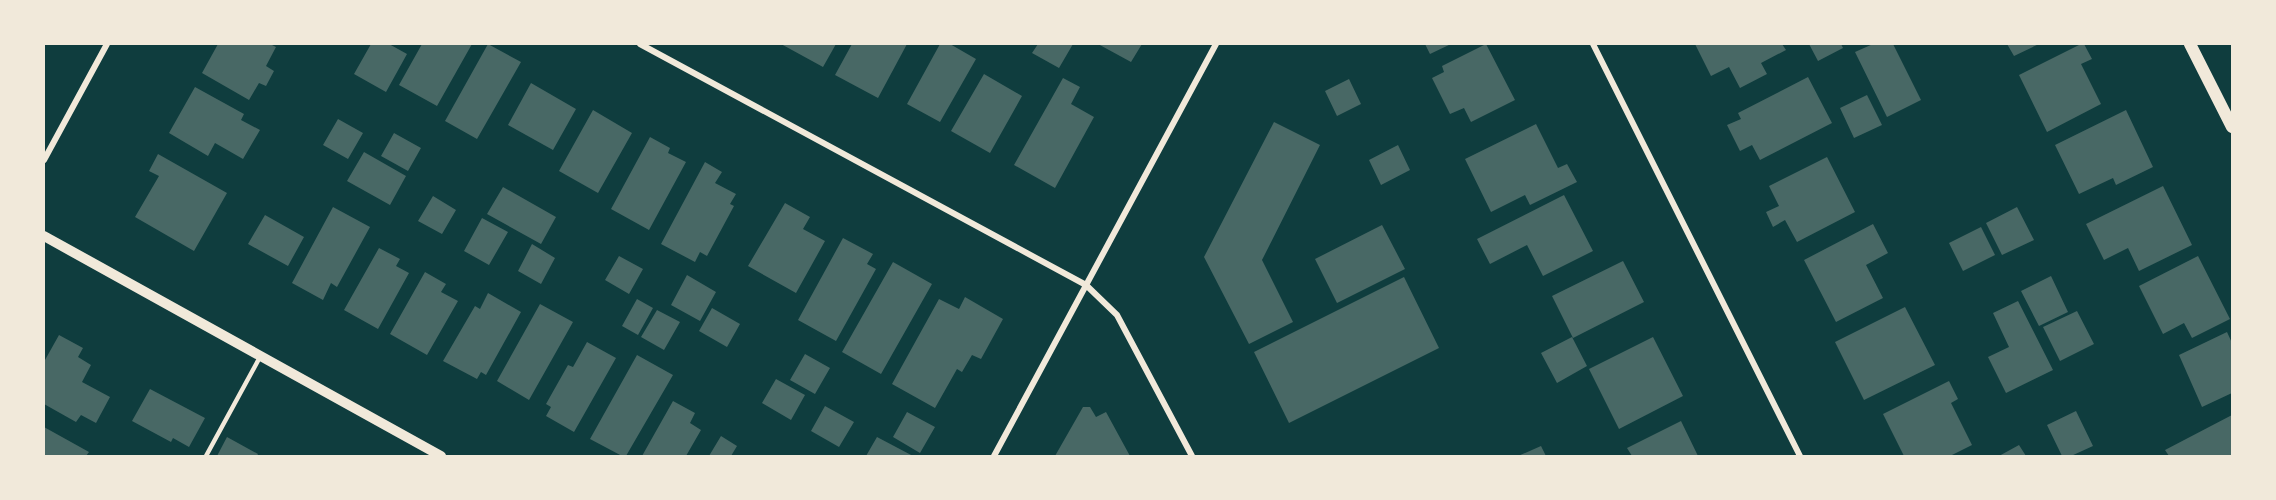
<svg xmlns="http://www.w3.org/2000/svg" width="2276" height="500" font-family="Signika,sans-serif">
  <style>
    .building { fill: #486865 }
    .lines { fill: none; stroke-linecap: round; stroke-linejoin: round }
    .service { stroke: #f1e9da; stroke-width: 4.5 }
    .minor { stroke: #f1e9da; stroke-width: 6 }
    .tertiary { stroke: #f1e9da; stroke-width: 10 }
    .secondary { stroke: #f1e9da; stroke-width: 12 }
  </style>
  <rect width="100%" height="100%" fill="#0f3d3e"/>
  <path class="building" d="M218,44H270L276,47L266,66L274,71L266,86L259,83L249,100L202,73Z
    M371,44H389L407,54L386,92L354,74Z
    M422,44H472L437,106L399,85Z
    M488,44L521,62L477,139L445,121Z
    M781,44H836L823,67Z
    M852,44H907L878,98L835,75Z
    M940,44H950L976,59L940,122L907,104Z
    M1038,44H1073L1059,68L1032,53Z
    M1098,44H1142L1131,62Z
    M1425,44H1451L1430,54Z
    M1486,44L1515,100L1471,122L1464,108L1450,114L1432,78L1444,72L1442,66Z
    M1695,44H1782L1786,50L1761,63L1767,74L1740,88L1729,67L1711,76Z
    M1809,44H1841L1843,48L1818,61Z
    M1873,44H1893L1921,100L1887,117L1855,52Z
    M2007,44H2039L2014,56Z
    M2081,44H2084L2092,59L2081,64L2101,104L2047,132L2019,75Z
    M984,74L1022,96L990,153L951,131Z
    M1808,77L1832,123L1760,160L1752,145L1740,151L1727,125L1741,119L1738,113Z
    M1063,78L1080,87L1071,104L1094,117L1055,188L1014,165Z
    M1349,79L1361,104L1337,116L1325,91Z
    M531,83L576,109L553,150L508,125Z
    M195,87L244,114L241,120L260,130L243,159L215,143L208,156L169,133Z
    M1867,95L1882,125L1854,138L1840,108Z
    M593,110L632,133L598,193L559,171Z
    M2126,110L2153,167L2116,185L2113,178L2079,194L2055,145Z
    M338,119L363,133L348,159L323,145Z
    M1274,122L1320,145L1262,260L1293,322L1249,344L1204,257Z
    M1536,124L1558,168L1567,164L1577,182L1530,205L1525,195L1491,212L1465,159Z
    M394,133L421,148L408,171L381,156Z
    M650,137L670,148L668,153L686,162L649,230L611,209Z
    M1398,145L1410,170L1381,185L1369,160Z
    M364,152L406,176L390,205L347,181Z
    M158,154L227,193L194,251L135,217L159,176L149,171Z
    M1827,157L1855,212L1797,242L1785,220L1773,227L1766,212L1779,206L1769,186Z
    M705,162L722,172L715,183L736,194L730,204L734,206L707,256L700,252L695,262L661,244Z
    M2163,186L2192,245L2139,271L2128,248L2104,260L2086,224Z
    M503,187L556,217L541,244L487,214Z
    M1564,195L1593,251L1543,276L1527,245L1490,264L1477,239Z
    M433,196L456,210L442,234L418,221Z
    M785,203L810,217L803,229L825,241L796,293L748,266Z
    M333,207L370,227L337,287L331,283L323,300L292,283Z
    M2017,207L2034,240L2002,255L1986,223Z
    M265,215L304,237L288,266L248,244Z
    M482,218L508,232L489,265L464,251Z
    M1873,224L1888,253L1866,265L1883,298L1836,322L1804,260Z
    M1382,225L1405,269L1337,303L1315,259Z
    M1981,227L1995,255L1963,271L1949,243Z
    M843,238L873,254L867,264L876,269L836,341L798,320Z
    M532,244L555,258L541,284L518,271Z
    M379,248L400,259L396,266L409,273L378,329L344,310Z
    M619,256L643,269L629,294L605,280Z
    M2198,256L2230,319L2192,338L2184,323L2163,334L2139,286Z
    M1623,261L1644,302L1573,338L1552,296Z
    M893,262L932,284L881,374L842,352Z
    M425,272L446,284L441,292L458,301L427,355L390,334Z
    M687,275L716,292L700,321L671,305Z
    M2051,276L2068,312L2039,326L2021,291Z
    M1404,277L1439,348L1289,423L1254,352Z
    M488,293L521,312L486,375L481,372L477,379L443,361L475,306L480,309Z
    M965,297L1003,319L981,359L972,355L962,372L957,369L935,408L892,384L939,299L959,309Z
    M637,299L653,308L638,335L622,326Z
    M2018,301L2053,370L2006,393L1988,357L2009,347L1993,313Z
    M540,304L573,322L529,400L497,381Z
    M1905,307L1935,365L1864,400L1835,342Z
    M712,308L740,324L727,347L699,331Z
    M657,310L680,322L664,350L641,337Z
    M2077,311L2094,344L2060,361L2043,327Z
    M2227,332L2232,343V393L2202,407L2179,355Z
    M59,335L83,348L78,357L91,365L82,382L110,397L96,423L81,415L76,422L44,404V359L45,360Z
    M1572,337L1587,366L1557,383L1541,353Z
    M1653,337L1683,396L1619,429L1589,369Z
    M587,342L616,358L574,432L546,416L551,407L546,404L568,365L573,367Z
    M805,354L830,368L815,394L790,380Z
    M637,355L673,375L626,456H622L590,439Z
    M776,379L805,395L791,420L762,403Z
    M1949,381L1958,399L1951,403L1972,445L1950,456H1904L1883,414Z
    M150,389L205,418L189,447L173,438L171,442L132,421Z
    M673,401L695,413L690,423L701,430L686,456H642Z
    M825,406L854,422L839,447L811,431Z
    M1083,407H1090L1096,417L1106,412L1130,456H1055Z
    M2076,411L2093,446L2071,456H2062L2047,425Z
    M907,412L935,427L920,453L893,437Z
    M2232,415V456H2169L2165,450Z
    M1681,421L1698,456H1632L1627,448Z
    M44,427L89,452L86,456H44Z
    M721,436L737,446L731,456H709Z
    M227,437L258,454L257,456H217Z
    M877,437L913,456H866Z
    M2019,445L2026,456H1999Z
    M1541,446L1546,456H1518Z"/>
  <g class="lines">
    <path class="service" d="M206,456L260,357"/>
    <path class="minor" d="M640,44L1086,285L1117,315L1192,456
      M1593,44L1800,456
      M44,160L107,44
      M994,456L1216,44"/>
    <path class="tertiary" d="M44,236L441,456"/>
    <path class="secondary" d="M2190,44L2232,127"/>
  </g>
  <rect width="2276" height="500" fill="none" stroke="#f1e9da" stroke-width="90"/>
</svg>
